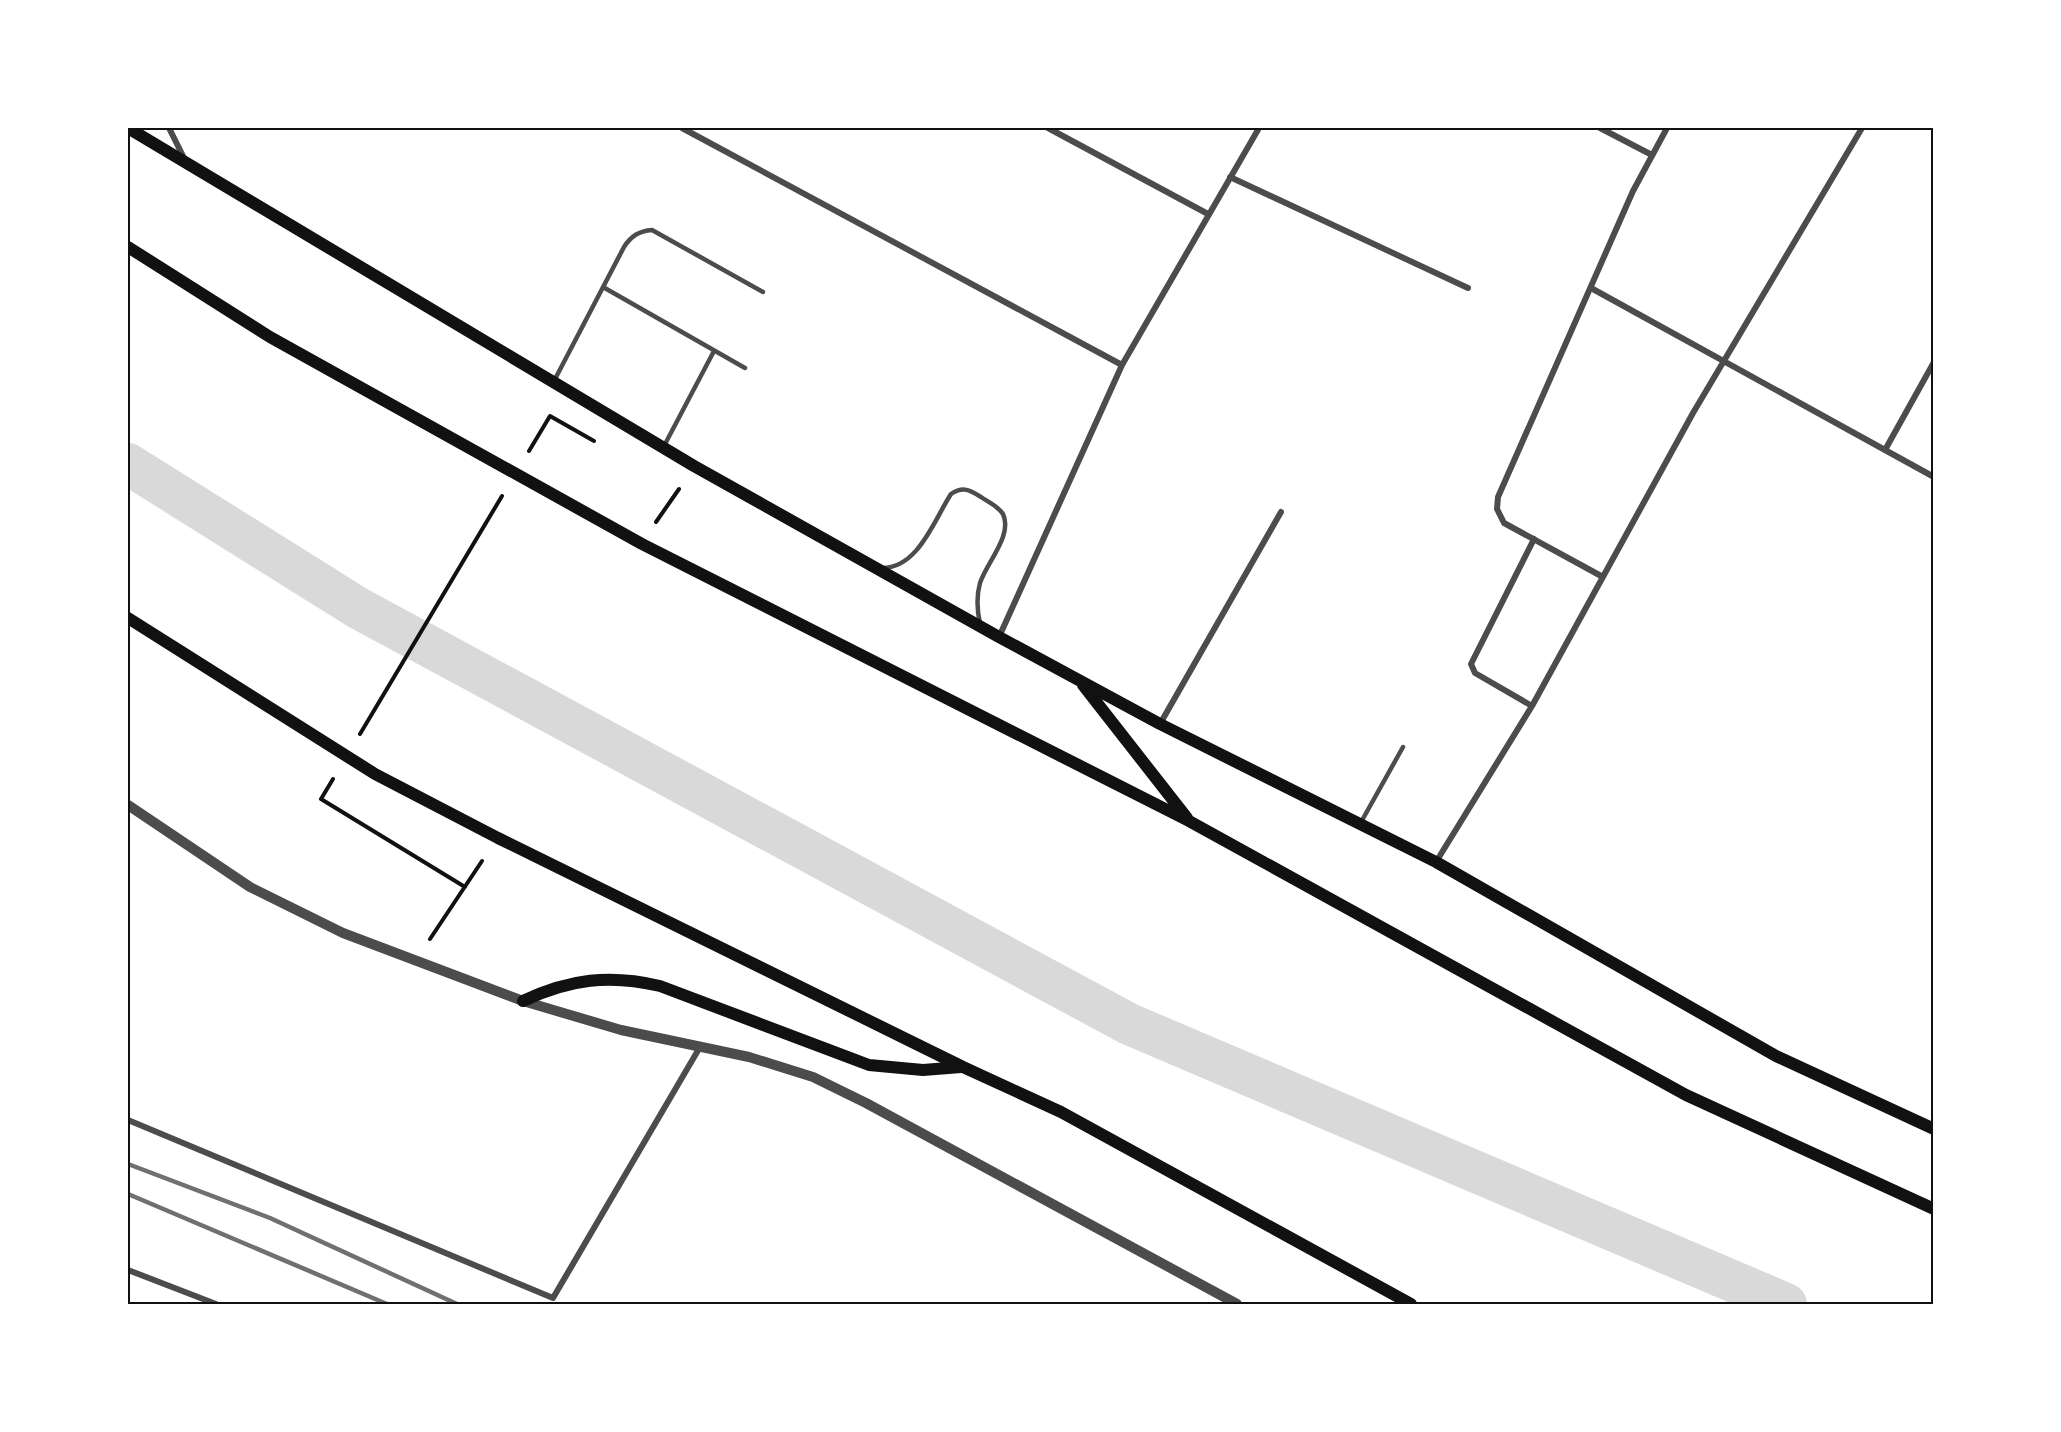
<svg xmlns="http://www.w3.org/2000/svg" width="2061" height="1432" font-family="Raleway,sans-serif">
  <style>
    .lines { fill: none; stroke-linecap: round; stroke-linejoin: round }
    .canal { stroke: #d9d9d9; stroke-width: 42 }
    .path { stroke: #111; stroke-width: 4 }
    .service { stroke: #4c4c4c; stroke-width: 4.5 }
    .minor { stroke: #4c4c4c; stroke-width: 6 }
    .tertiary { stroke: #4c4c4c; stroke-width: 10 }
    .secondary { stroke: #111; stroke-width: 12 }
    .rail { stroke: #707070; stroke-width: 4.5 }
    .neatline { fill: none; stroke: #111; stroke-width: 2 }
  </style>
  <rect width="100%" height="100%" fill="#fff"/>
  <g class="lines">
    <path class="canal" d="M128,464L358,608L1129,1024L1786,1304"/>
    <path class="path" d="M529,451L550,416L594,441
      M656,522L679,489
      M360,734L502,496
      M333,779L321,799L465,887
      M430,939L482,861"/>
    <path class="service" d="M603,287L745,368
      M554,381L624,247C631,236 639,231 652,230L763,292
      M664,446L714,351
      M881,568C918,569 934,520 951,494C963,486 970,490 981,497C988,502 998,506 1003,514C1013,535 987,562 980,583C976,597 977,610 980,624
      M1360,824L1403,747"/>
    <path class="minor" d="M169,128L183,156
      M682,128L1122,365
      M1048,128L1208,214
      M1600,128L1652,155
      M1230,177L1468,288
      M1591,288L1934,477
      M1885,450L1934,362
      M1603,577L1504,523L1497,509L1498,497L1633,191L1667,128
      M999,637L1122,365L1259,128
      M1532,706L1475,673L1471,664L1534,539
      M1160,724L1281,512
      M1436,862L1532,706L1693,413L1862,128
      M128,1120L553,1298L700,1047
      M128,1270L216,1304"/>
    <path class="tertiary" d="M128,805L250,887L343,933L523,1001L621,1030L749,1057L813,1077L866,1103L1237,1304"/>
    <path class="secondary" d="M128,128L694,466L999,637L1160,724L1436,862L1776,1056L1934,1129
      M128,247L270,337L642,544L1189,821L1686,1095L1934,1209
      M128,618L375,774L498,838L963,1067L1061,1112L1411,1304
      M1083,685L1187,818
      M523,1001C569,979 610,974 660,986L869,1065L923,1070L961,1067"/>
    <path class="rail" d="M128,1164L270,1218L457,1304
      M128,1194L387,1304"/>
  </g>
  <rect width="2061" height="1432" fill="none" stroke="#ffffff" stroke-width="258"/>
  <rect x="129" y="129" width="1803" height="1174" class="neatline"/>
</svg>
